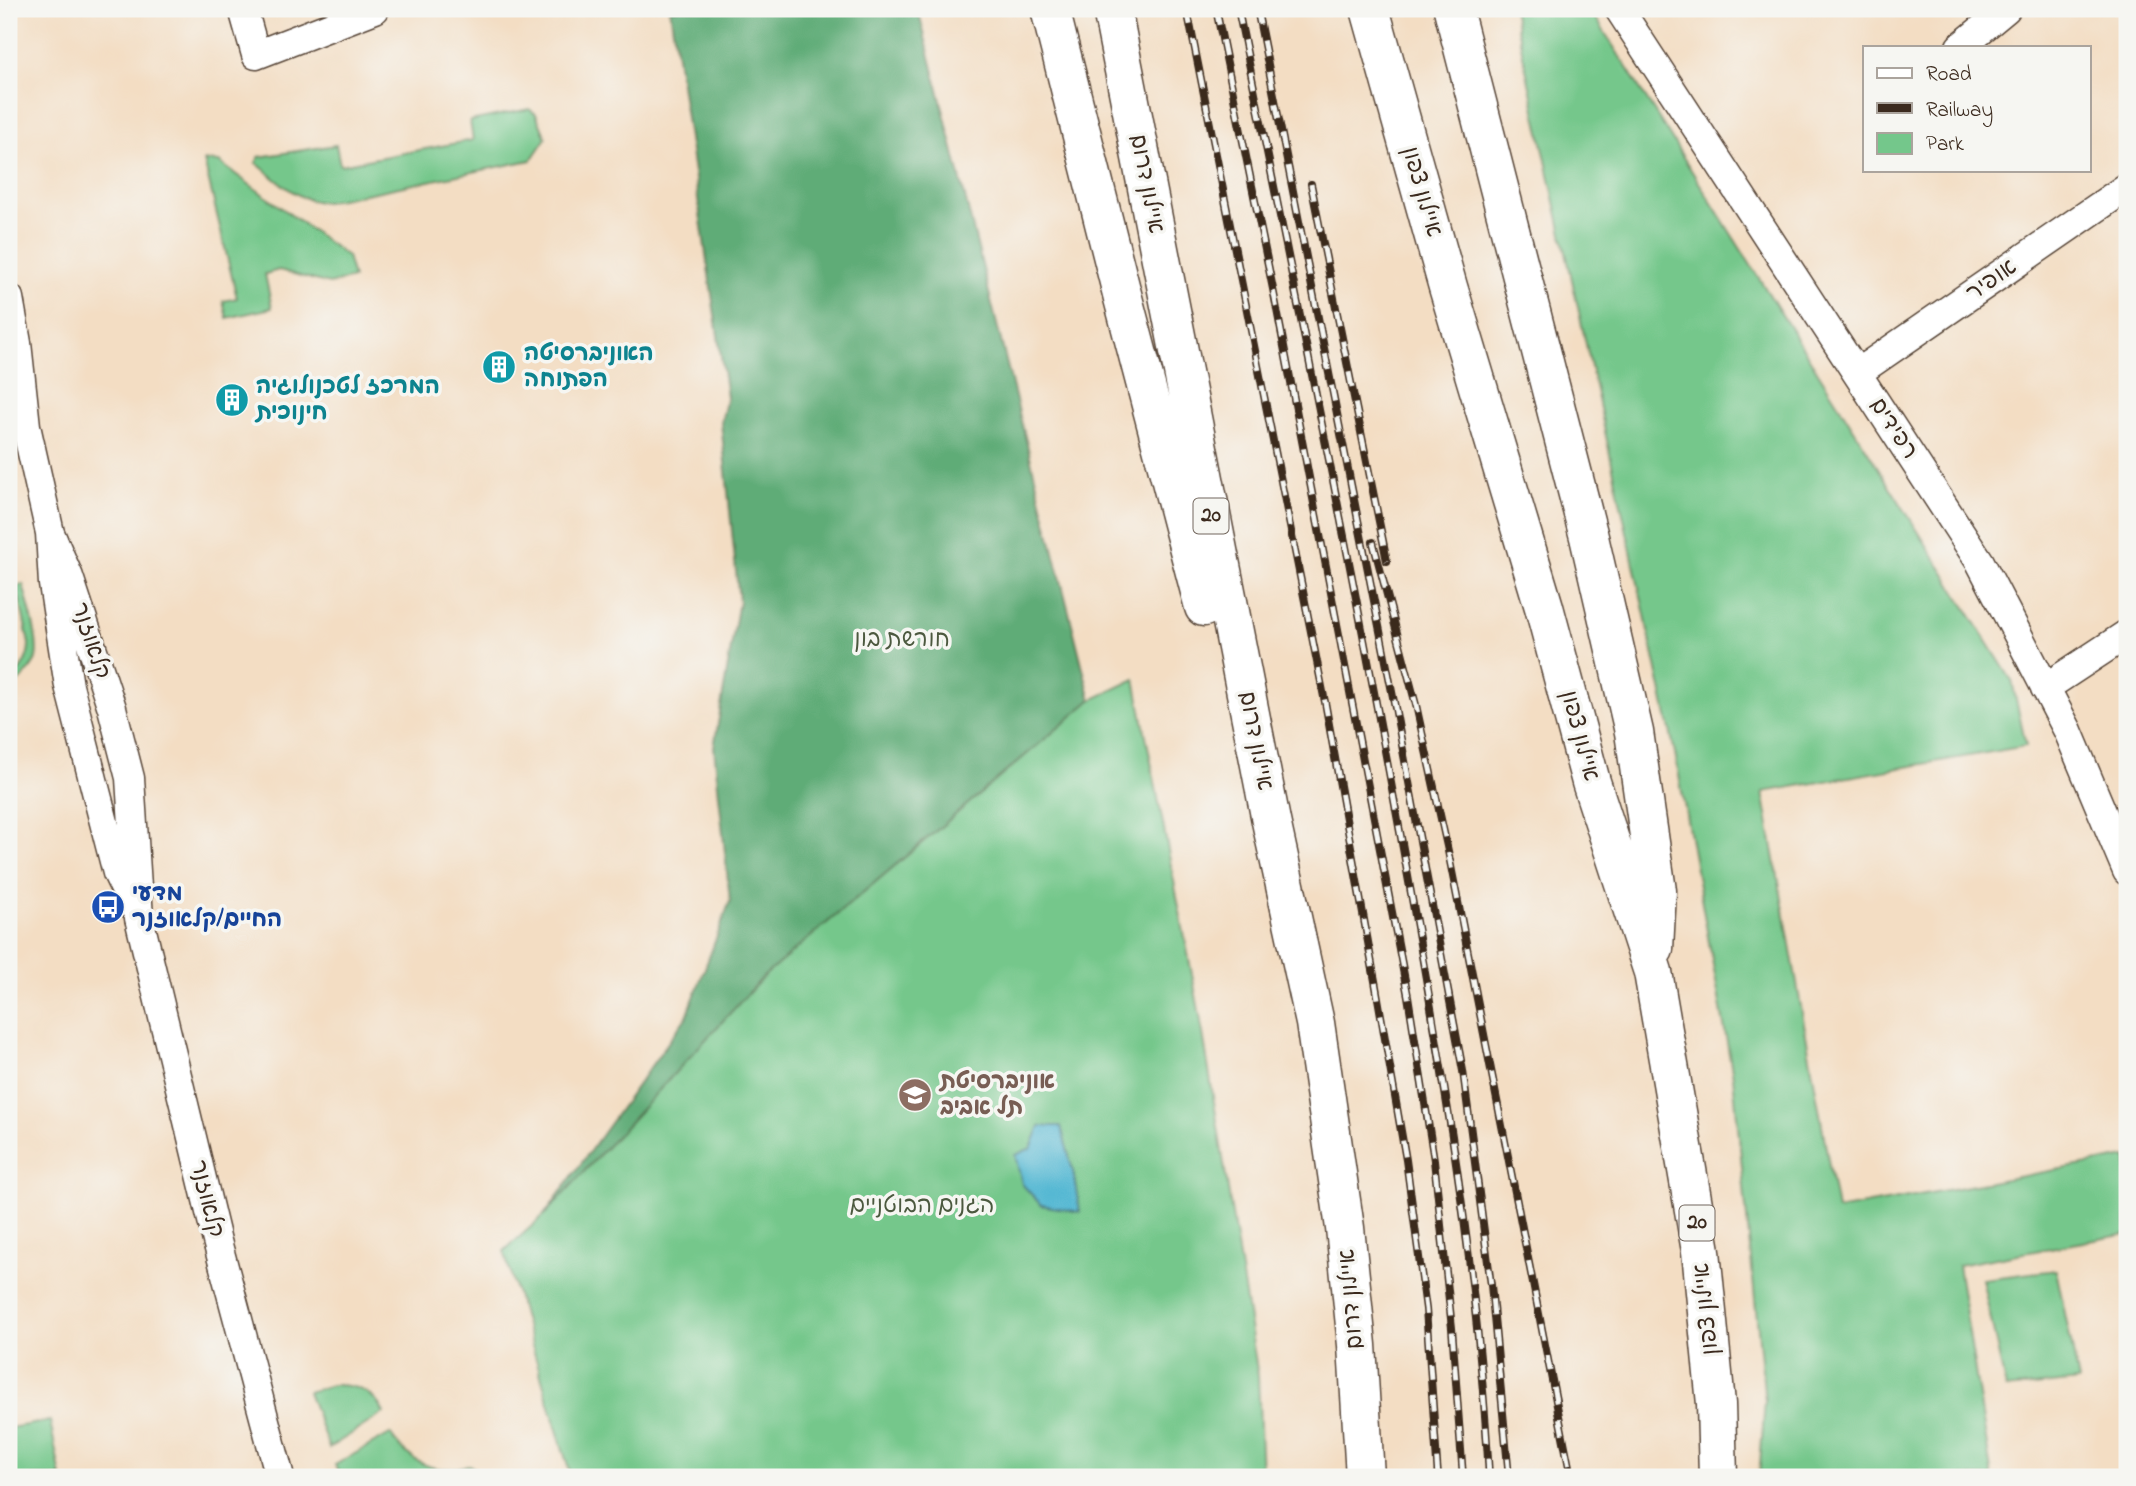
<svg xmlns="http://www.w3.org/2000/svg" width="2136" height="1486" font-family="'Indie Flower','Playpen Sans Hebrew',sans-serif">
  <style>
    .green { fill: #74c78b; stroke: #587854; stroke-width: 2 }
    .forest { fill: #5fac77; stroke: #4d6b4a; stroke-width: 2 }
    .water { fill: #54b8d3; stroke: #487178; stroke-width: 2 }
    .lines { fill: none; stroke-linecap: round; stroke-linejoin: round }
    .minor-casing { stroke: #574537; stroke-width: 31 }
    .highway-casing { stroke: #574537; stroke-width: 41 }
    .minor { stroke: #fff; stroke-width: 28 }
    .highway { stroke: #fff; stroke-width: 38 }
    .rail-casing { stroke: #3b2a1e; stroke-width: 8 }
    .rail { stroke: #f6f6f2; stroke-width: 5; stroke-dasharray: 16; stroke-linecap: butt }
    .labels { text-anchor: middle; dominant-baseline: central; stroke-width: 7; stroke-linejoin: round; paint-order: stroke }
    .shield { fill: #f6f6f2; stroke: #73675e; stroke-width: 2 }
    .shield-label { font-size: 21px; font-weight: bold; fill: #3b2a1e }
    .street-label { font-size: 23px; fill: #3b2a1e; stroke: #f6f6f2 }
    .culture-label { font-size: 23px; font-weight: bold; fill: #0d838f; stroke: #f6f6f2; text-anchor: start }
    .park-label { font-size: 23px; fill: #4c593f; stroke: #f6f6f2 }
    .transit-label { font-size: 23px; font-weight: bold; fill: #164399; stroke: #f6f6f2; text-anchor: start }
    .education-label { font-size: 23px; font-weight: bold; fill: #785e54; stroke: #f6f6f2; text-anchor: start }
  </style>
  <rect width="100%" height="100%" fill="#f6f6f2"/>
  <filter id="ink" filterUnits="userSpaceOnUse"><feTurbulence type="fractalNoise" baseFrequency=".0143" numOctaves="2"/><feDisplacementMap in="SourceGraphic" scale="14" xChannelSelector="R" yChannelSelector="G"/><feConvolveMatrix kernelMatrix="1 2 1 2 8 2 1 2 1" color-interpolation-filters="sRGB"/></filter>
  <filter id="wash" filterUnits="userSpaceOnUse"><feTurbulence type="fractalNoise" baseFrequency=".00686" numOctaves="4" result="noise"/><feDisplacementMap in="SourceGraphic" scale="28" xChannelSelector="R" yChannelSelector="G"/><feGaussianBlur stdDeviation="1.57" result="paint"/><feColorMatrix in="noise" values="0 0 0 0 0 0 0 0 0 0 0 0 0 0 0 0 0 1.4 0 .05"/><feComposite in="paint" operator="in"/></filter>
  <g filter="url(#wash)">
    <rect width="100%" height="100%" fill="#f3ddc3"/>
    <path class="green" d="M1513,9H1590L2012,681L2026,746L1763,792L1837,1210L2127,1157V1234L1958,1265L1992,1477H1759L1765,1401L1733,1076L1675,753Z
      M529,109L536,114L546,138L531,160L326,202C299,204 276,178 256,163L259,157L336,145L340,165L473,140L470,121Z
      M204,161L219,162L347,256L353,278L329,284L279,270L265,274L272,308L227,318L223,301L237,298Z
      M23,584C27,602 42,645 35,661C30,673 17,683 9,691V681C21,671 29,660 29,644L17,586Z
      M1135,679L1201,1021L1258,1376L1262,1477H571L504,1251L544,1215L764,976L1091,700Z
      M2056,1270L2079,1381L2006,1389L1982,1279Z
      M332,1385C355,1384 374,1392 384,1413L329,1448L308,1392Z
      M50,1421L61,1477H9V1428Z
      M390,1434C409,1461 435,1477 469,1465L475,1469L478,1477H340L335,1465Z"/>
    <path class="forest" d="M670,9H918L1091,700L764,976L544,1215L687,1016L730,901L714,747L739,601L721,422L727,397Z"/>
    <path class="water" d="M1040,1126H1061L1073,1171L1080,1212L1041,1205L1022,1184L1015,1155L1031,1148Z"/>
  </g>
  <g filter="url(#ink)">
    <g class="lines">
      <g class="minor-casing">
        <path id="minor" d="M243,9L256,55L375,9
          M1619,9L1980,562L2068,731L2127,871
          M1960,47L2006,9
          M9,298L17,343L26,426L50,533L53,584L69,686L117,873L133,906
          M1857,373L2127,187
          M50,533L69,577L112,708L130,778L139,918L217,1241L280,1477
          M2045,688L2127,634"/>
      </g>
      <g class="highway-casing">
        <path id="highway" d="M1050,9L1123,298L1204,607
          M1112,9L1271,821L1315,1023L1345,1228L1357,1345L1365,1477
          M1370,9L1448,287L1544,607L1591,782L1653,972L1701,1251L1716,1404L1718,1477
          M1453,9L1589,537L1634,732L1657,891L1654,949"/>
      </g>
      <use href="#minor" class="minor"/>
      <use href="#highway" class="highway"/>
      <g class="rail-casing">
        <path id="rail" d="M1187,9L1325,702L1375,981L1406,1160L1426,1309L1438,1477
          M1216,9L1274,294L1408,996L1434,1160L1452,1328L1463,1477
          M1238,9C1295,290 1353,572 1404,854C1441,1060 1478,1268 1489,1477
          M1257,9L1394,702L1463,1071L1491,1285L1509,1477
          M1311,184L1387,561
          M1373,542L1416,705L1448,851L1571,1477"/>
      </g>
      <use href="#rail" class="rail"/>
    </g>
  </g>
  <defs>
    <g id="building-disc" transform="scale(1.75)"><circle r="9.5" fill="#0f9aa8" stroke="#f6f6f2"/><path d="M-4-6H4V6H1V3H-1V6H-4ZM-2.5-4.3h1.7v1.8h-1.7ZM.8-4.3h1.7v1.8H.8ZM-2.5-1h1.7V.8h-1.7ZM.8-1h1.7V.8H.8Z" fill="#fff"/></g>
    <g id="bus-disc" transform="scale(1.75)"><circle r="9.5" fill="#1a4fb4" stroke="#f6f6f2"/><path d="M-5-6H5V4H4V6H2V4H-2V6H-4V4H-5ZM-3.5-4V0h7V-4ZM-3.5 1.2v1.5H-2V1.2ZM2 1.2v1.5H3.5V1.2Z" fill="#fff"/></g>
    <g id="university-disc" transform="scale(1.75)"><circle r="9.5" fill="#8d6e63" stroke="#f6f6f2"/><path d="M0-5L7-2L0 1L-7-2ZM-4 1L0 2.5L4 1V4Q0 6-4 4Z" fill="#fff"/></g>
  </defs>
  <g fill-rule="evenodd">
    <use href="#building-disc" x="499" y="367"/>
    <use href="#building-disc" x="232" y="400"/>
    <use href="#bus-disc" x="108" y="907"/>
    <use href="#university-disc" x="915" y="1095"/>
  </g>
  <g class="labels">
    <g class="shield">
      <rect x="1193.5" y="498.5" width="35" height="35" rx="5"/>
      <rect x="1679.5" y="1205.5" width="35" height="35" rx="5"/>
    </g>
    <g class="shield-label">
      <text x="1211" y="516">20</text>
      <text x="1697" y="1223">20</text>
    </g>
    <g class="street-label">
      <text transform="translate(1146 184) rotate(79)">איילון דרום</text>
      <text transform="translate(1421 192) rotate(74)">איילון צפון</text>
      <text transform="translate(1992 281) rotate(-35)">אופיר</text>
      <text transform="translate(1893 429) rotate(57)">רפידים</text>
      <text transform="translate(90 641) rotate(72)">קלאוזנר</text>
      <text transform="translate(1579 736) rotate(75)">איילון צפון</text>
      <text transform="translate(1255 741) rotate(79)">איילון דרום</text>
      <text transform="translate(206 1199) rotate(76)">קלאוזנר</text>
      <text transform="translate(1352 1299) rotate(-95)">איילון דרום</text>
      <text transform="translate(1707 1309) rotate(-96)">איילון צפון</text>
    </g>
    <g class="culture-label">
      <text x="524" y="354">האוניברסיטה<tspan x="524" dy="26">הפתוחה</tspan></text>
      <text x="256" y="387">המרכז לטכנולוגיה<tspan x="256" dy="26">חינוכית</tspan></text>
    </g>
    <g class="park-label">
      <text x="902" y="640">חורשת בון</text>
      <text x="922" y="1206">הגנים הבוטניים</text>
    </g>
    <g class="transit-label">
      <text x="132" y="894">מדעי<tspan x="132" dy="26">החיים/קלאוזנר</tspan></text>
    </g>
    <g class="education-label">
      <text x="940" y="1082">אוניברסיטת<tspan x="940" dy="26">תל אביב</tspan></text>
    </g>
  </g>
  <rect width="2136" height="1486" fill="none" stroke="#f6f6f2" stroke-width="35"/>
  <rect x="1863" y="46" width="228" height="126" fill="#f6f6f2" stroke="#aba49d" stroke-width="2"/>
  <rect x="1877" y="68" width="35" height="10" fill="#ffffff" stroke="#aba49d" stroke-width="2"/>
  <text x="1926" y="80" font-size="21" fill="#3b2a1e">Road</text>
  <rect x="1877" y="103" width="35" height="10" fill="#3b2a1e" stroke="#aba49d" stroke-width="2"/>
  <text x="1926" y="116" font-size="21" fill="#3b2a1e">Railway</text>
  <rect x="1877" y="133" width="35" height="21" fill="#74c78b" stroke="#aba49d" stroke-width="2"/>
  <text x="1926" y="150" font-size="21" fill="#3b2a1e">Park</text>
</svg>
